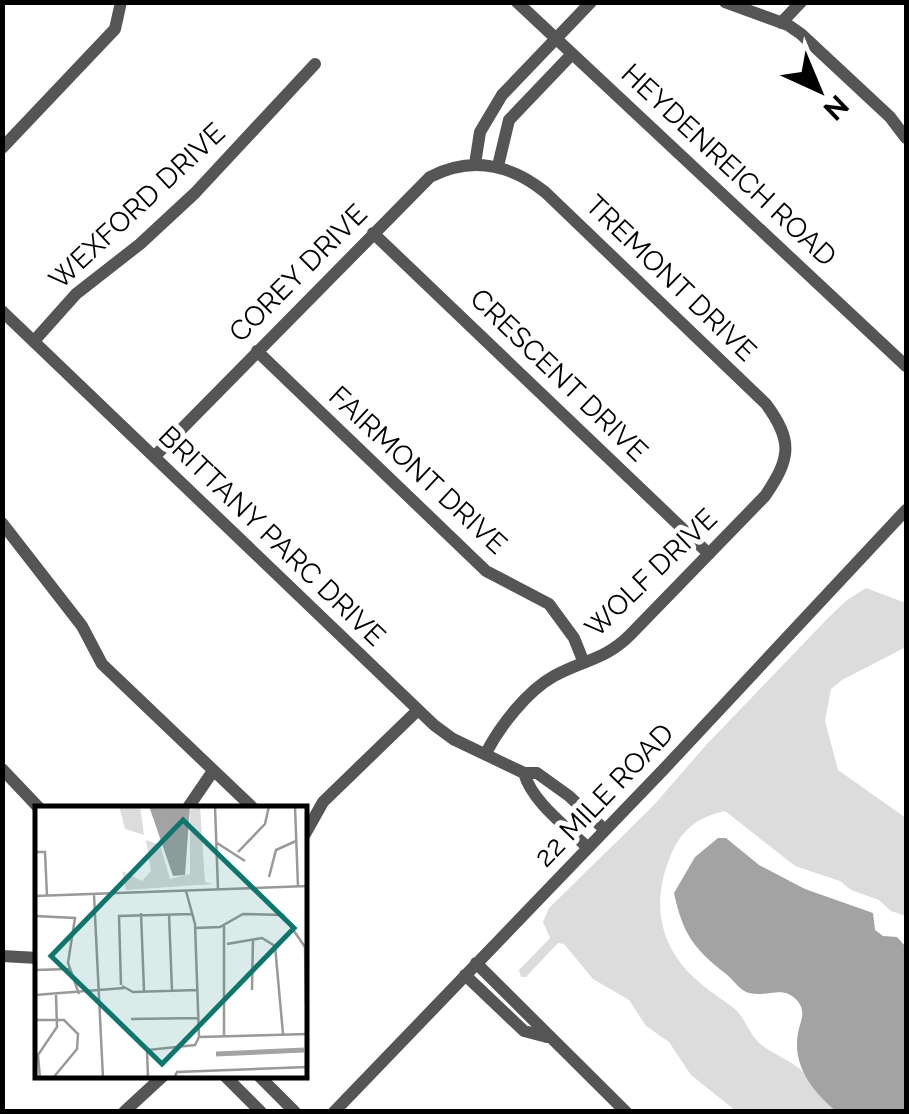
<svg xmlns="http://www.w3.org/2000/svg" width="909" height="1114" font-family="Raleway,sans-serif">
  <style>
    .green { fill: #dcdcdc }
    .water { fill: #a3a3a3 }
    .lines { fill: none; stroke-linecap: round; stroke-linejoin: round }
    .minor { stroke: #555; stroke-width: 12 }
    .labels { text-anchor: middle; dominant-baseline: central; stroke-width: 10; stroke-linejoin: round; paint-order: stroke }
    .street-label { font-size: 28px; fill: #000; stroke: #fff }
    .inset-river { fill: none; stroke: #a3a3a3; stroke-width: 5 }
    .inset-road { fill: none; stroke: #999; stroke-width: 2.5 }
    .view { fill: #0f766e; fill-opacity: 0.15; stroke: #0f766e; stroke-width: 5 }
    .inset-edge { fill: none; stroke: #000; stroke-width: 5 }
  </style>
  <rect width="100%" height="100%" fill="#fff"/>
  <path class="green" d="M866,588L906,603V647L842,680L831,689L825,721L838,770L906,818V916L891,911L879,900L851,890L840,881L795,866L725,811C697,817 681,830 670,857C651,904 659,948 699,982C710,992 724,1000 736,1010C747,1021 750,1037 763,1046C772,1053 796,1064 801,1070C813,1085 822,1099 836,1111H736L691,1075L669,1042L646,1026L629,1000L593,979L564,944L558,943L526,977H521L519,970L550,938L543,922L549,908L653,806L707,744L829,617L847,600Z"/>
  <path class="water" d="M718,838H726L759,865L805,889L873,913L875,930L883,936L897,937L906,947V1111H836C812,1091 792,1065 798,1033C800,1022 806,1013 799,1003C785,983 767,998 749,993C740,991 733,979 726,974C693,948 683,934 674,893L695,857Z"/>
  <g class="lines">
    <path class="minor" d="M517,2L906,366
      M725,2L788,25L801,34L890,117L906,138
      M781,23L801,2
      M2,148L115,29L121,2
      M475,164L480,132L502,95L591,2
      M498,166L509,120L572,54
      M373,233L709,554
      M2,311L434,725L453,739L524,773H537L569,796L605,830
      M34,341L76,294L140,244L195,193L315,64
      M257,351L486,571L549,604L574,638L584,663
      M154,457L430,177C471,156 510,164 545,192L766,404C794,442 790,459 765,496L630,635C605,660 583,660 554,676C527,691 500,726 486,753
      M2,523L82,626L102,664L254,809
      M2,769L40,809
      M524,773C532,802 567,827 588,848
      M187,809L213,771
      M305,834L323,802L418,710
      M2,956L38,958
      M476,963L626,1112
      M465,975L524,1031L547,1037
      M225,1076L261,1112
      M259,1076L295,1112
      M124,1112L163,1076
      M334,1112L663,770L906,510"/>
  </g>
  <g class="labels">
    <g class="street-label">
      <text transform="translate(729 165) rotate(43)">HEYDENREICH ROAD</text>
      <text transform="translate(137 206) rotate(-43)">WEXFORD DRIVE</text>
      <text transform="translate(298 273) rotate(-45)">COREY DRIVE</text>
      <text transform="translate(671 278) rotate(44)">TREMONT DRIVE</text>
      <text transform="translate(559 375) rotate(44)">CRESCENT DRIVE</text>
      <text transform="translate(418 470) rotate(43)">FAIRMONT DRIVE</text>
      <text transform="translate(272 536) rotate(44)">BRITTANY PARC DRIVE</text>
      <text transform="translate(651 573) rotate(-44)">WOLF DRIVE</text>
      <text transform="translate(604 795) rotate(-46)">22 MILE ROAD</text>
    </g>
  </g>
  <g transform="translate(35 806)">
    <rect width="272" height="272" fill="#fff"/>
    <path d="M84,0H105L109,29L90,23ZM165,0L170,76L178,78L91,84L87,65L107,75L116,65L111,34L125,39L135,73L155,68V4Z" fill="#dcdcdc"/>
    <path d="M114,0H155L150,69L138,70Z" fill="#a3a3a3"/>
    <path class="inset-river" d="M181,248L269,244"/>
    <path class="inset-road" d="M180,0L183,84M260,0L263,81M182,37L210,55M0,46H10L12,90M203,46L230,18L234,0M234,71L241,44L261,35M59,89L68,272M0,90L273,80M106,107L109,185M134,108L137,185M0,110L40,112L33,157L44,188M189,120V230M160,122L185,121L208,108L248,109L270,141L271,197M192,138L227,132L240,140L248,228M0,164L34,163M86,179L84,110L157,108M87,180L98,186L162,184M217,184L218,133M0,189L89,182M96,213L163,212M0,214H29L43,228L42,243L18,272M164,231L273,228M5,272L3,249L22,221L21,189M113,272L112,244L160,239L164,231L160,118L151,85M139,272L142,266L273,261"/>
    <path class="view" d="M148,14L259,122L127,258L16,150Z"/>
    <rect width="272" height="272" class="inset-edge"/>
  </g>
  <rect width="909" height="1114" fill="none" stroke="#000000" stroke-width="10"/>
  <g transform="translate(819 90) rotate(136)" stroke="#ffffff" stroke-width="8" paint-order="stroke">
  <path d="M0-8L18 38L0 25L-18 38Z" fill="#000000"/>
  <text y="-15" font-size="28" font-weight="bold" text-anchor="middle" fill="#000000">N</text>
  </g>
</svg>
